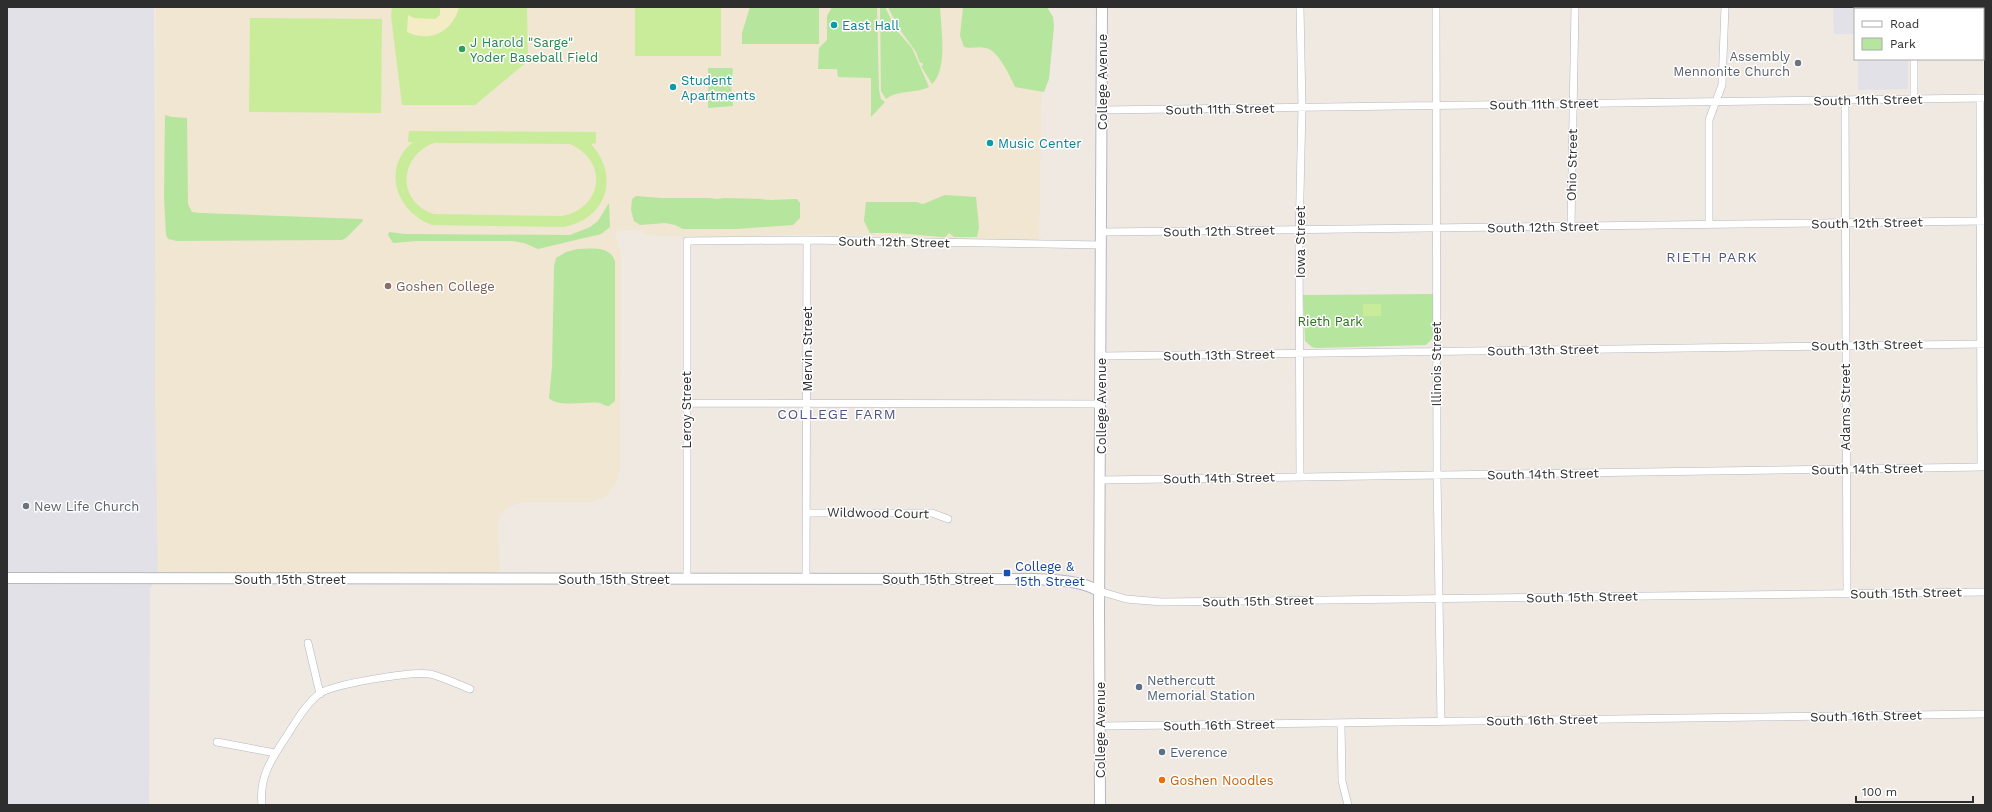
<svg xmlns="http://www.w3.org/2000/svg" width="1992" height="812" font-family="'Work Sans',sans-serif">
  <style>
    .industrial { fill: #e3e1e8 }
    .education { fill: #f0e6d1 }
    .green { fill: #b6e59e }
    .sand { fill: #f3ecc5 }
    .pitch { fill: #c9ec9a; fill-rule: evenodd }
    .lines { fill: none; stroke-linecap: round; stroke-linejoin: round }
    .street-casing { stroke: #b4b7c1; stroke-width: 8 }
    .secondary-casing { stroke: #b4b7c1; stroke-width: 12 }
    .street { stroke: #fff; stroke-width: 7 }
    .secondary { stroke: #fff; stroke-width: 10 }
    .culture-dot { fill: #0f9aa8; stroke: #fff; stroke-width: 1.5 }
    .leisure-dot { fill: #2e9e5b; stroke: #fff; stroke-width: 1.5 }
    .worship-dot { fill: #6b7280; stroke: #fff; stroke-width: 1.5 }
    .education-dot { fill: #8d6e63; stroke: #fff; stroke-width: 1.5 }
    .transit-dot { fill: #1a4fb4; stroke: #fff; stroke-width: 1.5 }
    .service-dot { fill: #5c6f8a; stroke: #fff; stroke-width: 1.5 }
    .food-dot { fill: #e8710a; stroke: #fff; stroke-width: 1.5 }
    .labels { text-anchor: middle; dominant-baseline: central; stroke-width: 3; stroke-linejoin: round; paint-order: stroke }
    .culture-label { font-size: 13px; fill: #0d838f; stroke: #fff; text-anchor: start }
    .leisure-label { font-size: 13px; fill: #27864d; stroke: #fff; text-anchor: start }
    .worship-label { font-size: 13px; fill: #5b616d; stroke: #fff; text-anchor: end }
    .street-label { font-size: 13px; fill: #2e2e2e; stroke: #fff }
    .education-label { font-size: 13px; fill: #785e54; stroke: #fff; text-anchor: start }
    .park-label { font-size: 13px; fill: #2c6e1b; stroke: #fff }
    .transit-label { font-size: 13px; fill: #164399; stroke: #fff; text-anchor: start }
    .service-label { font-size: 13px; fill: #4e5e75; stroke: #fff; text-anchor: start }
    .food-label { font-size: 13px; fill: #c56008; stroke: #fff; text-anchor: start }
    .neighbourhood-label { font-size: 14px; letter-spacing: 1px; fill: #4d5680; stroke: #fff }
  </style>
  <rect width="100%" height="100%" fill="#efe9e1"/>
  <path class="industrial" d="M7,7H154L158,573L150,589L149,805H7Z
    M1833,7H1908V9H1855V34H1834Z
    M1920,7H1985V32H1983V9H1920Z
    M1858,59H1908V89L1858,90Z"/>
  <path class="education" d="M156,7H1043L1039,241L821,234L686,237L646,235L639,230H631L615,232L621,256L620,466L617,482L605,497L593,502H523L508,507L500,516L498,527L500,577L158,573L155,391Z"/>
  <path class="green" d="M750,7H819V44H742V33Z
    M832,7H877L879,90L881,99L885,102L871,117V78L838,77L837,69H818L819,48L827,40V16Z
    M880,7H885L897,31L912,48L929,87C915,94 899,89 886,99L881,91Z
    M888,7H940C941,28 948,69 932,84L921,66H923L922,62L920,63L916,52L898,27Z
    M963,7H1047L1053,17L1054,26L1049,79L1044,92L1015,87C1010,76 998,50 986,48C978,46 971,49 964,47L960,36Z
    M708,68H732L733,70L731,83L733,106L708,108Z
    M165,115L172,117L187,118L188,204L192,212L201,213L362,219L363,221L346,238L342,240L177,241L168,239L166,235L164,196Z
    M945,195L976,197L979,227L977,237H954L949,233L945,237H941L896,233H870L864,221L866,202H916L923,204Z
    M636,196L661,198H709L717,199L725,198L762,199C769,201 787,199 797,199L800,203V218L793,225L736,229H683L675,225L665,223L640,225L634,221L631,210L632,199Z
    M609,203L610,227L601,234L538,249L524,243L512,241H417L393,243L388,235L389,232L405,234L570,235L590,227L598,221Z
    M577,249C591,249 609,245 615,261V401L609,406C605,406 603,404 600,403C587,401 558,408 549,398L552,367L554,267L556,258L566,252Z
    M1434,294V334L1432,339L1426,345L1316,348L1312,347L1305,341L1303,295Z"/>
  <path class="sand" d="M440,7H459C453,32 430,42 407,32L408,14L413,16L440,15Z"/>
  <path class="pitch" d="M392,7H440V15L435,19L414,18L408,15L407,32C430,43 453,32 459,7H527L528,61L475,105H402L391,16Z
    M635,7H721V56H635Z
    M250,18L382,19L381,113L249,112Z
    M409,131L596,132V143L591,144C620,176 607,219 564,227L432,225C396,212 381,168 413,142H408ZM434,143L570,144C609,161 603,208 562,216L434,214C396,202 399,156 434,143Z
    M1363,304H1381V316H1363Z"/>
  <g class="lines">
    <g class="street-casing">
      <path id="street" d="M1436,7L1437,475L1441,721
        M1913,7V9
        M1914,59V99
        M1980,98L1981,467
        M1845,100L1847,594
        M1102,110L1985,98
        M1709,225V120L1722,85L1725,7
        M1571,226L1575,7
        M1102,232L1985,221
        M1102,356L1985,344
        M686,403L1101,404
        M1300,477L1299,238L1302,108L1300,7
        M1100,480L1985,467
        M806,513H932L948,519
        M687,579V241L807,240L1102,245
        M806,579L807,240
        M1099,591L1126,599L1162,602L1985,592
        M308,643L320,694
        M1341,724L1342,781L1348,805
        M1100,726L1985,714
        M217,742L275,753
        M262,805C259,779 270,761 284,740C294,725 304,706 319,694C333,684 412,671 430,674C443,677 457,684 470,689"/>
    </g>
    <g class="secondary-casing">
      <path id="secondary" d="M7,578L1033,579C1055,580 1079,580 1099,591
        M1100,805L1099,612L1102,7"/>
    </g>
    <use href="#street" class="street"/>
    <use href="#secondary" class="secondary"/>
  </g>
  <g class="culture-dot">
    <circle cx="834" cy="25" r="4"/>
    <circle cx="673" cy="87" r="4"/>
    <circle cx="990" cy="143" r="4"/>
  </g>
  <circle class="leisure-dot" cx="462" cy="49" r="4"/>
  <g class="worship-dot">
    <circle cx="1798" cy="63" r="4"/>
    <circle cx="26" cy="506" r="4"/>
  </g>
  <circle class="education-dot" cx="388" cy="286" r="4"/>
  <rect class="transit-dot" x="1003" y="569" width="8" height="8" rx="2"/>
  <g class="service-dot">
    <circle cx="1139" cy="687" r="4"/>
    <circle cx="1162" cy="752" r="4"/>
  </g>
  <circle class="food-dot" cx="1162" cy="780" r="4"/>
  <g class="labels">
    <g class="culture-label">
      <text x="842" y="25">East Hall</text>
      <text x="681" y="80">Student<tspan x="681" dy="15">Apartments</tspan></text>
      <text x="998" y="143">Music Center</text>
    </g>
    <g class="leisure-label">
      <text x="470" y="42">J Harold "Sarge"<tspan x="470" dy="15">Yoder Baseball Field</tspan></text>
    </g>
    <g class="worship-label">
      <text x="1790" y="56">Assembly<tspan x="1790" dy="15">Mennonite Church</tspan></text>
      <text x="34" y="506" text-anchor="start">New Life Church</text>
    </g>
    <g class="street-label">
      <text transform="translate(1102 82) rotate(-90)">College Avenue</text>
      <text transform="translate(1868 100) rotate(-1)">South 11th Street</text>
      <text transform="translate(1544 104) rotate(-1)">South 11th Street</text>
      <text transform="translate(1220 109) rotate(-1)">South 11th Street</text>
      <text transform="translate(1572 165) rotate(-89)">Ohio Street</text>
      <text transform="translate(1867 223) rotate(-1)">South 12th Street</text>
      <text transform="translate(1543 227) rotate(-1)">South 12th Street</text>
      <text transform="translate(1219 231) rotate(-1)">South 12th Street</text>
      <text transform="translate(894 242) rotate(1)">South 12th Street</text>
      <text transform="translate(1300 242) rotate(-90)">Iowa Street</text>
      <text transform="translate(1867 345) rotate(-1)">South 13th Street</text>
      <text transform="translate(807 349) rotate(-90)">Mervin Street</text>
      <text transform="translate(1543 350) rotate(-1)">South 13th Street</text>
      <text transform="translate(1219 355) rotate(-1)">South 13th Street</text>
      <text transform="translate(1436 364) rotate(-90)">Illinois Street</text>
      <text transform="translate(1101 406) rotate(-90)">College Avenue</text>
      <text transform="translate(1845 407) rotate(-90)">Adams Street</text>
      <text transform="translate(686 410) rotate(-90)">Leroy Street</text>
      <text transform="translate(1867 469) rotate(-1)">South 14th Street</text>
      <text transform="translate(1543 474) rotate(-1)">South 14th Street</text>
      <text transform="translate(1219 478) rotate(-1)">South 14th Street</text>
      <text transform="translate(878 513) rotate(1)">Wildwood Court</text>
      <text x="290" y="579">South 15th Street</text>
      <text x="614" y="579">South 15th Street</text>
      <text x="938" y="579">South 15th Street</text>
      <text transform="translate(1906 593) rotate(-1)">South 15th Street</text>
      <text transform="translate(1582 597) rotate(-1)">South 15th Street</text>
      <text transform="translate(1258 601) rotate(-1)">South 15th Street</text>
      <text transform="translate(1866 716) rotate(-1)">South 16th Street</text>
      <text transform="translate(1542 720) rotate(-1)">South 16th Street</text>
      <text transform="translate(1219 725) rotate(-1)">South 16th Street</text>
      <text transform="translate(1100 730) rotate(-90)">College Avenue</text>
    </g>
    <g class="education-label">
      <text x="396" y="286">Goshen College</text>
    </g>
    <g class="park-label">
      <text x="1330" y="321">Rieth Park</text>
    </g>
    <g class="transit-label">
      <text x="1015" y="566">College &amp;<tspan x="1015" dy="15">15th Street</tspan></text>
    </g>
    <g class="service-label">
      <text x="1147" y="680">Nethercutt<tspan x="1147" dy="15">Memorial Station</tspan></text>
      <text x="1170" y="752">Everence</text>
    </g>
    <g class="food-label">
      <text x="1170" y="780">Goshen Noodles</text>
    </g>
    <g class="neighbourhood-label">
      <text x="1712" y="257">RIETH PARK</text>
      <text x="837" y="414">COLLEGE FARM</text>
    </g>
  </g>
  <rect width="1992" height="812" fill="none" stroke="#2e2e2e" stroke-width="16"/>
  <rect x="1854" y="8" width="130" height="52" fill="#ffffff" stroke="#ababab"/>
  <rect x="1862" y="21" width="20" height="6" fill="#ffffff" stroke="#ababab"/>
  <text x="1890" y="28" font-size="12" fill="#2e2e2e">Road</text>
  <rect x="1862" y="38" width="20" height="12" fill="#b6e59e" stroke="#ababab"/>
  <text x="1890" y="48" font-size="12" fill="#2e2e2e">Park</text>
  <path d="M1856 796v6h117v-6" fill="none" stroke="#2e2e2e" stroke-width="2"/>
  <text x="1862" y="796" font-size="12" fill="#2e2e2e" stroke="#ffffff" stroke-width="3" paint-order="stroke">100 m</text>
</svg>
